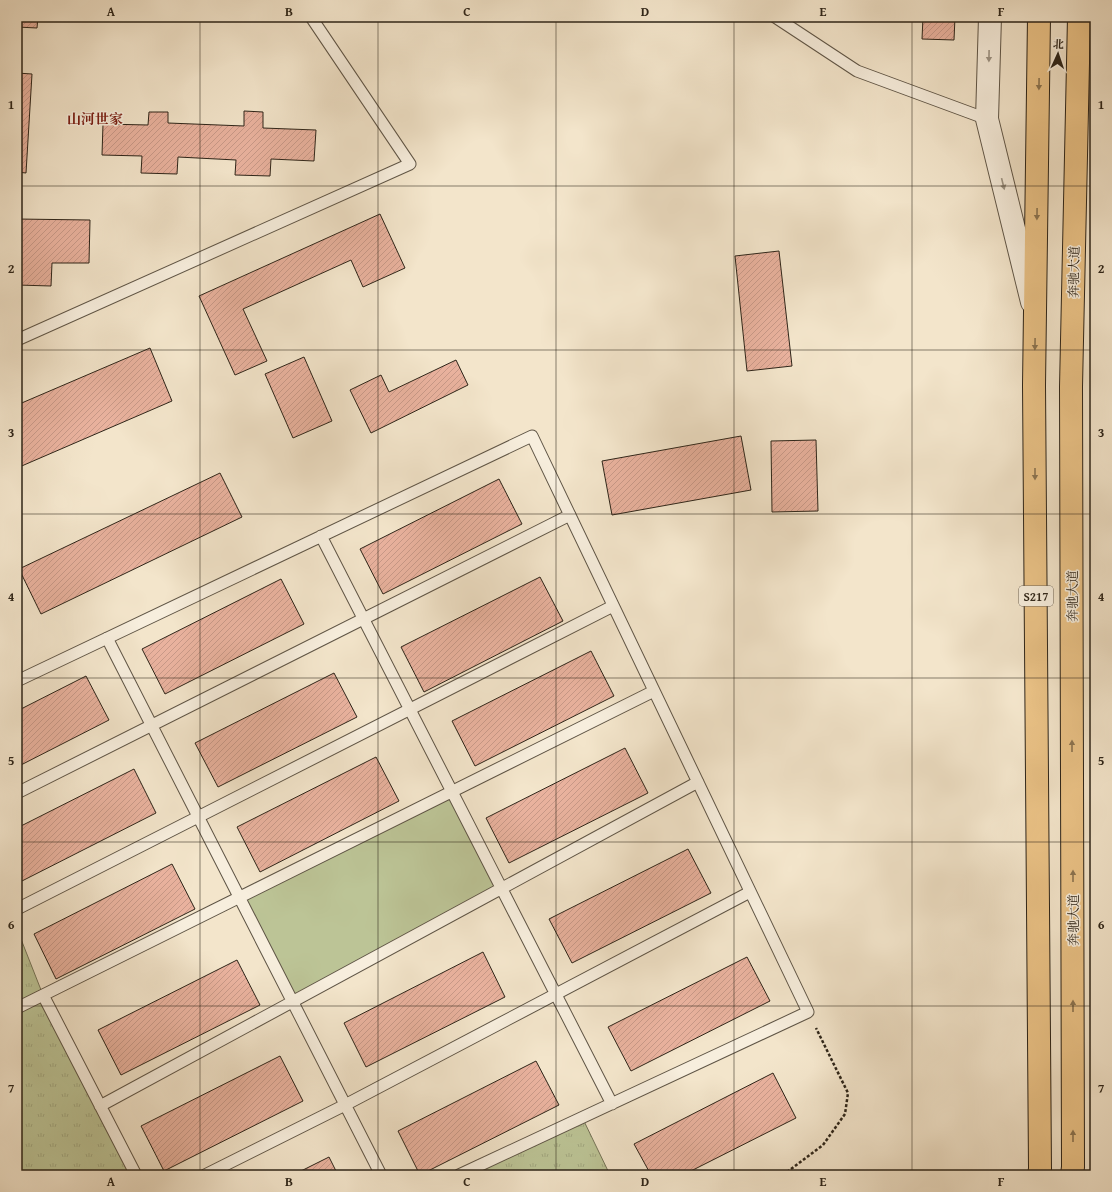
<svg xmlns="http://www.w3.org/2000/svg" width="1112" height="1192" font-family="'Gentium Book Plus','Noto Serif SC',serif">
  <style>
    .grass { fill: url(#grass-tufts); stroke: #757458 }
    .park { fill: #bcc496; stroke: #757458 }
    .building { fill: url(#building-hatch); stroke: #2e2519 }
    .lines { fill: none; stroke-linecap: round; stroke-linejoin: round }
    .service-casing { stroke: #5f5546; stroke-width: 13 }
    .tertiary-casing { stroke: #5f5546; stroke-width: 24 }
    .primary-casing { stroke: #2e2519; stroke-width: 24 }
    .path { stroke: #2e2519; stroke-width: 2.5; stroke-dasharray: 3 2; stroke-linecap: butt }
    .service { stroke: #f7eedd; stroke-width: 11 }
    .tertiary { stroke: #f7eedd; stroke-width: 22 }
    .primary { stroke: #eac286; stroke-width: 22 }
    .oneway { fill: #9d9485 }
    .oneway2 { fill: #8c7450 }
    .grid { fill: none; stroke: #2e2519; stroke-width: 1; stroke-opacity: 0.55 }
    .labels { text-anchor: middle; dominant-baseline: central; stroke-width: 3; stroke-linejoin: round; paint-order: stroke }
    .shield { fill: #f7eedd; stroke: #6a6154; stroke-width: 1 }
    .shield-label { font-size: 12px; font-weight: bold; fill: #2e2519 }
    .street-label { font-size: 13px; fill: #2e2519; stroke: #f7eedd }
    .neighbourhood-label { font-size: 14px; font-weight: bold; fill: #7a1f14; stroke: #f7eedd }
    .neatline { fill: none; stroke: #2e2519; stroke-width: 1.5 }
    .grid-label { font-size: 13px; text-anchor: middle; font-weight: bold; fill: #2e2519 }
  </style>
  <defs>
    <pattern id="grass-tufts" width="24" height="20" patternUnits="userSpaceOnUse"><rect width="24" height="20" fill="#bcc496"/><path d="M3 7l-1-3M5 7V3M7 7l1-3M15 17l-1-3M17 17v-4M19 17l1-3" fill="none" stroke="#a2a881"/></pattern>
    <pattern id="building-hatch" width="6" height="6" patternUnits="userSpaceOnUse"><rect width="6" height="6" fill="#e9b29e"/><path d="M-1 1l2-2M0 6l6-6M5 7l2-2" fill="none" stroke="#c89988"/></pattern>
  </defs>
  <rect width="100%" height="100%" fill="#f3e5cb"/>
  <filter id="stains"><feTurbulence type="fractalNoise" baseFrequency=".005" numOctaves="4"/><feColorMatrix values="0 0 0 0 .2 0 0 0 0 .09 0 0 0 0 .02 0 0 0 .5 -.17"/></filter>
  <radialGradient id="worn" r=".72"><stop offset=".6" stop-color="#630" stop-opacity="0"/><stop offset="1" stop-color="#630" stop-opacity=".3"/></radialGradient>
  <path class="grass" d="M17,929L43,995L136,1175H17Z
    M582,1117L610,1175H459Z"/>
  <path class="park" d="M452,792L501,889L293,1002L239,898Z"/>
  <path class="building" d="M17,17H38L37,28L17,27Z
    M923,17H955L954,40L922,39Z
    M17,73L32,74L26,173L17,172Z
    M244,111L263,112V128L316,130L314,161L271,159L270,176L235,175L236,160L178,157L177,174L141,173L142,156L102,155L103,124L148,125L149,112H168V123L244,126Z
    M380,214L405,268L363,287L351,260L243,309L267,361L235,375L199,296Z
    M17,219L90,220L89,263H52L51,286L17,285Z
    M779,251L792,366L747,371L735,256Z
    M150,348L172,401L17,468V405Z
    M304,357L332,421L293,438L265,374Z
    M456,360L468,385L371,433L350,390L381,375L389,392Z
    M741,436L751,490L612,515L602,461Z
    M816,440L818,511L772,512L771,441Z
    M220,473L242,517L41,614L19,569Z
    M499,479L522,524L383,594L360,549Z
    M540,577L563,621L424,692L401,647Z
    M281,579L304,624L165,694L142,649Z
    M591,651L614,696L475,766L452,721Z
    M334,673L357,717L218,787L195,743Z
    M86,676L109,720L17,767V711Z
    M625,748L648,793L509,863L486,818Z
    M376,757L399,801L260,872L237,827Z
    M134,769L156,813L18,883L17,828Z
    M688,849L711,893L572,963L549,919Z
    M172,864L195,909L56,979L34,934Z
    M483,952L505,997L366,1067L344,1023Z
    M747,957L770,1001L631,1071L608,1027Z
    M237,960L260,1005L121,1075L98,1030Z
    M280,1056L303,1101L164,1171L141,1126Z
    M536,1061L559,1105L420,1175L398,1131Z
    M773,1073L796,1118L683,1175H651L634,1144Z
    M329,1157L338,1175H293Z"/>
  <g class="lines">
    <g class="service-casing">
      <path id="service" d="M775,17L857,71L987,119
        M17,340L410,164L311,17
        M321,536L612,1104
        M107,638L381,1175
        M17,681L532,436L808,1012L459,1175
        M17,793L570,515
        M17,909L613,606
        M43,995L136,1175
        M17,1008L654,691
        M100,1106L698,782
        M205,1175L345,1105L750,892"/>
    </g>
    <g class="tertiary-casing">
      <path id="tertiary" d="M990,17L987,119L1032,302"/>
    </g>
    <g class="primary-casing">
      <path id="primary" d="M1039,1175L1040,1169L1034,385L1039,17
        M1072,1175L1073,1167L1071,387L1079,17"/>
    </g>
    <path class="path" d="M783,1175L823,1145L845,1114L848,1093L816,1028"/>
    <use href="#service" class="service"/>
    <use href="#tertiary" class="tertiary"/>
    <use href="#primary" class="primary"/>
  </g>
  <defs><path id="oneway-solid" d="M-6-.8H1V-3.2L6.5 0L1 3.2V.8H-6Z"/></defs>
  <g class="oneway">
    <use href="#oneway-solid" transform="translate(989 56) rotate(91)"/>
    <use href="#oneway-solid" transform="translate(1003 184) rotate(76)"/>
  </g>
  <g class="oneway2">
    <use href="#oneway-solid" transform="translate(1039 84) rotate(91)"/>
    <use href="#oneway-solid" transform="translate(1037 214) rotate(91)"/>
    <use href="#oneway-solid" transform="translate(1035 344) rotate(91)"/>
    <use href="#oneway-solid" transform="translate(1035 474) rotate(90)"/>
    <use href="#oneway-solid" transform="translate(1072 746) rotate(-90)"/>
    <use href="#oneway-solid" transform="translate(1073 876) rotate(-90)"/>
    <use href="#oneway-solid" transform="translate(1073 1006) rotate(-90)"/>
    <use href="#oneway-solid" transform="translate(1073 1136) rotate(-90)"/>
  </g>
  <path class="grid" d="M200,17V1175M378,17V1175M556,17V1175M734,17V1175M912,17V1175M17,186H1095M17,350H1095M17,514H1095M17,678H1095M17,842H1095M17,1006H1095"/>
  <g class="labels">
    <rect class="shield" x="1019" y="586" width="34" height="20" rx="3"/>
    <g class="shield-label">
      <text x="1036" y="596">S217</text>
    </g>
    <g class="street-label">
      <text transform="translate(1074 272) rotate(-89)">奔驰大道</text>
      <text transform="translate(1072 596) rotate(-90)">奔驰大道</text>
      <text transform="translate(1073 920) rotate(-90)">奔驰大道</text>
    </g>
    <g class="neighbourhood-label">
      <text x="95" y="119">山河世家</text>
    </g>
  </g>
  <rect width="1112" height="1192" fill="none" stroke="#f3e5cb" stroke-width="44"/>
  <g transform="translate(1058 54) rotate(3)" stroke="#f7eedd" stroke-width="3" paint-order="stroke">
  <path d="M0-3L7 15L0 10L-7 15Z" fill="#2e2519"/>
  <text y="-6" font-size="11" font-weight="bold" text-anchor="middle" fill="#2e2519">北</text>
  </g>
  <rect x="22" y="22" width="1068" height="1148" class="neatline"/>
  <g class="grid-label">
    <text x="111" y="16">A</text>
    <text x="289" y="16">B</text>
    <text x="467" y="16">C</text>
    <text x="645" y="16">D</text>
    <text x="823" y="16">E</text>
    <text x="1001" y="16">F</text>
    <text x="11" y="109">1</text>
    <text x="1101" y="109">1</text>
    <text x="11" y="273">2</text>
    <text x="1101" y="273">2</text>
    <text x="11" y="437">3</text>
    <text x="1101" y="437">3</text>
    <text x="11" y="601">4</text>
    <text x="1101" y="601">4</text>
    <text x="11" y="765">5</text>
    <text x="1101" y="765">5</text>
    <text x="11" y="929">6</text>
    <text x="1101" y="929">6</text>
    <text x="11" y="1093">7</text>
    <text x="1101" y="1093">7</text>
    <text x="111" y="1186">A</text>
    <text x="289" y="1186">B</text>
    <text x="467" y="1186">C</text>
    <text x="645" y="1186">D</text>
    <text x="823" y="1186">E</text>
    <text x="1001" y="1186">F</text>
  </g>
  <rect width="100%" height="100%" filter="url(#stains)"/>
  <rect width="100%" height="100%" fill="url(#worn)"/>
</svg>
